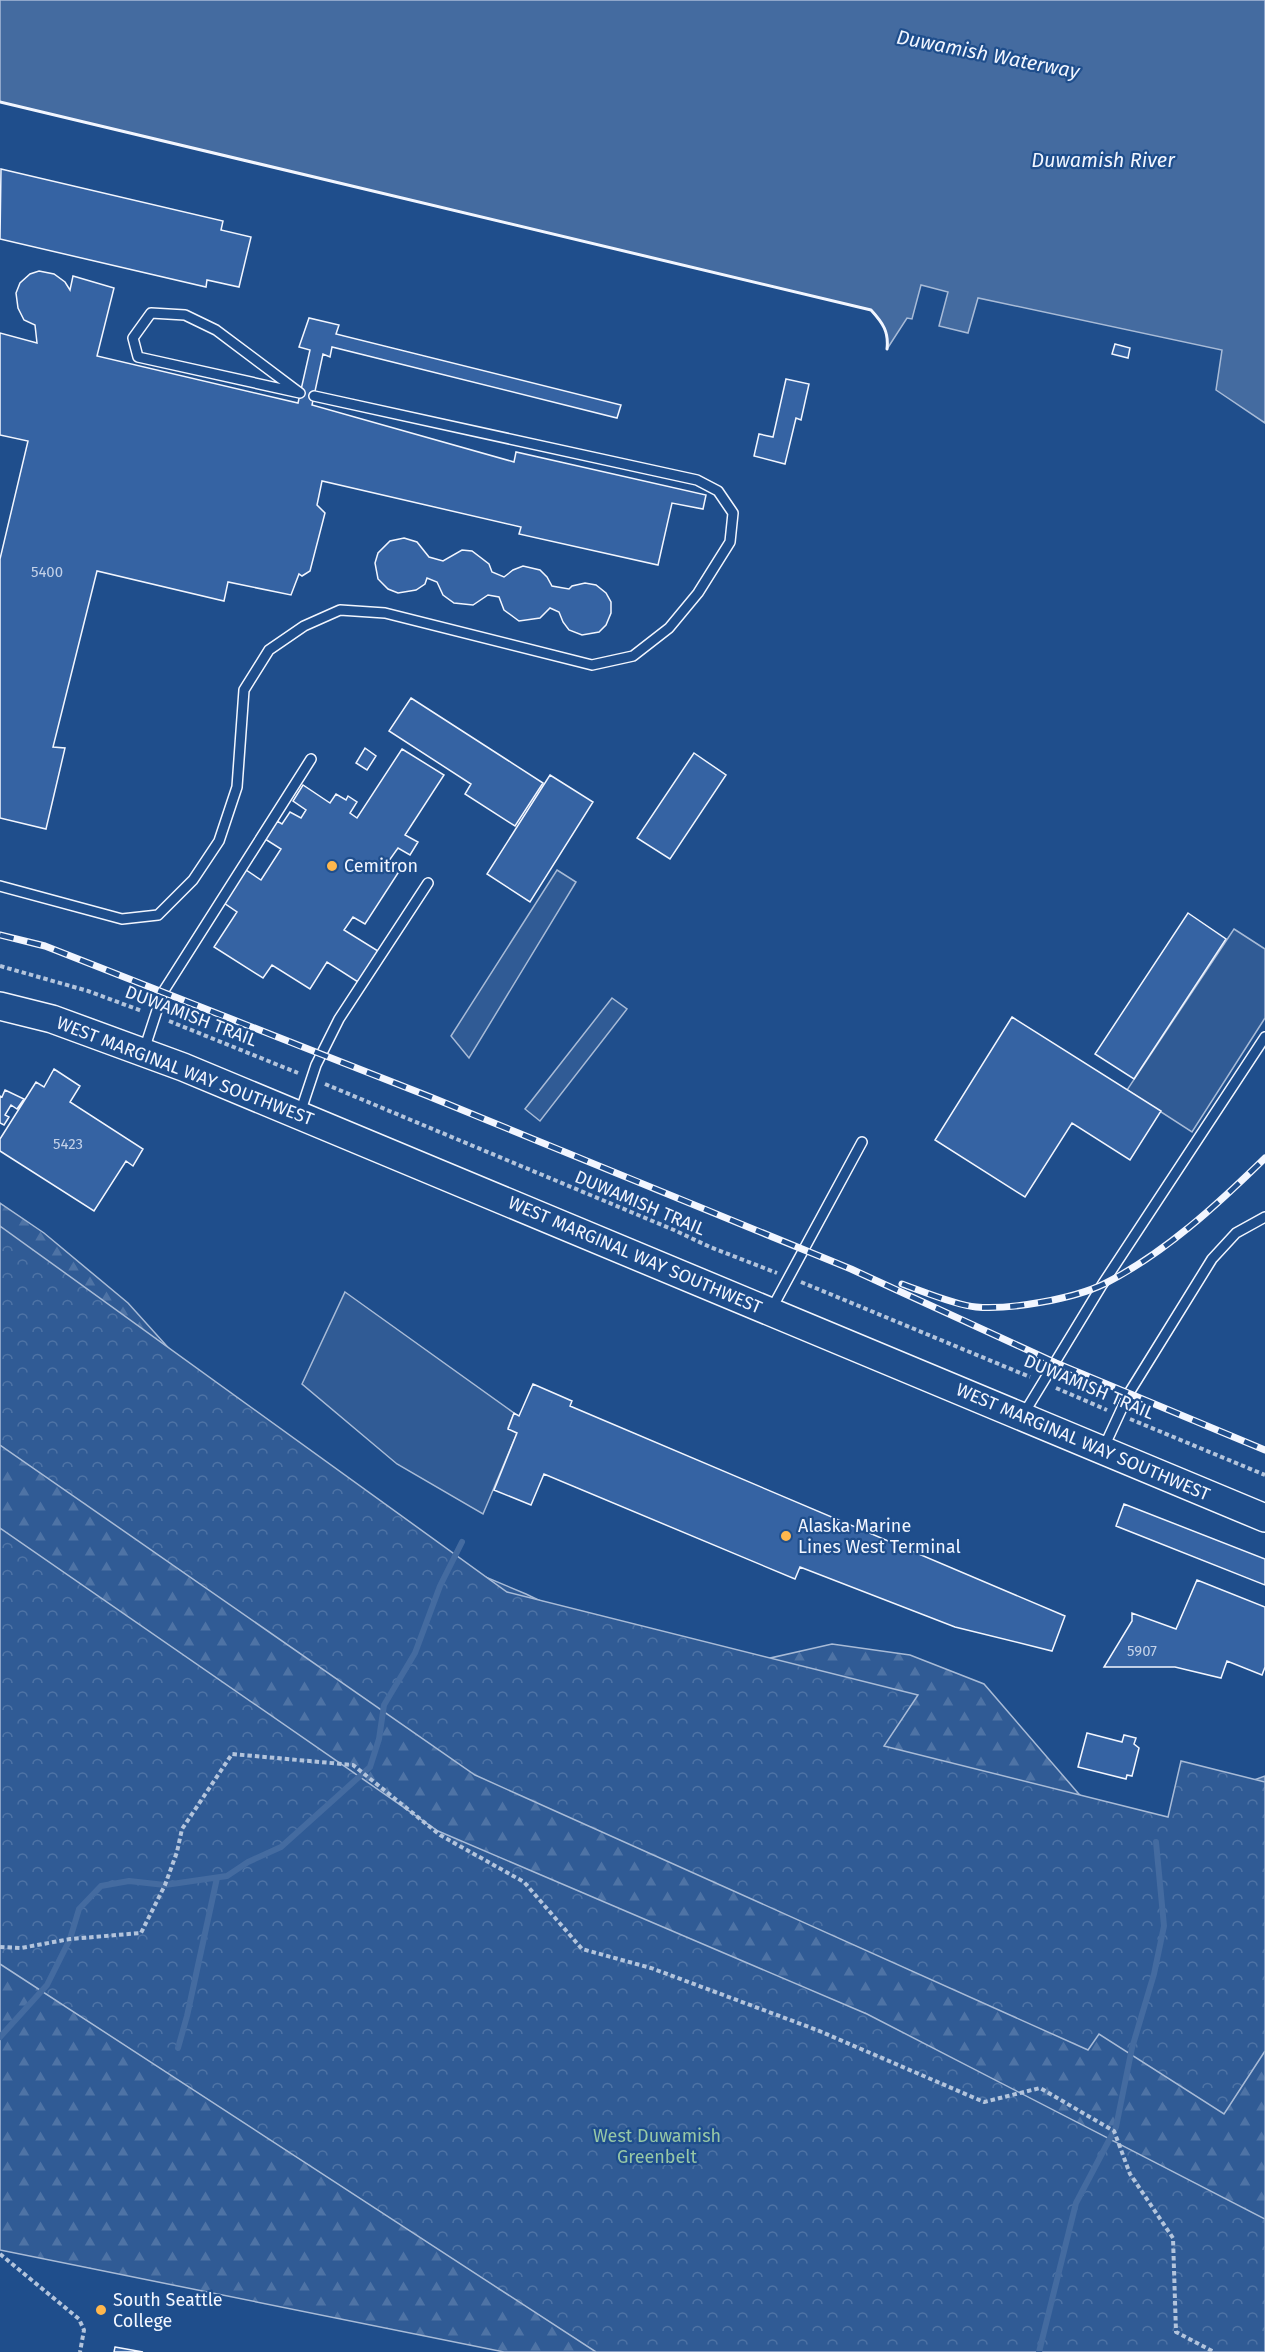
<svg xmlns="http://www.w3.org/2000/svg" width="1265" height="2352" font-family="'Fira Sans',sans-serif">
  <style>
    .forest { fill: url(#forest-firs); stroke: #a8bbd7; stroke-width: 1.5 }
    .park { fill: url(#park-crowns); stroke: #a8bbd7; stroke-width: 1.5 }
    .built { fill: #305b95; stroke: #a8bbd7; stroke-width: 1.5 }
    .water { fill: #446ba0; stroke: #a8bbd7; stroke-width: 1.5 }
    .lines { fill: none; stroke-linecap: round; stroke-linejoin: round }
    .stream { stroke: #446ba0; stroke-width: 6 }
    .building { fill: #3563a3; stroke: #f2f6ff; stroke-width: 1.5 }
    .lane-casing { stroke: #f2f6ff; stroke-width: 12 }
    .secondary-casing { stroke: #f2f6ff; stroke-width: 30 }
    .path { stroke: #b3c4dc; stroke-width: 4; stroke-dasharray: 4.5 3; stroke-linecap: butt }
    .lane { stroke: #1f4e8c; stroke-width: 9 }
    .secondary { stroke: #1f4e8c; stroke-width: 27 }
    .rail-casing { stroke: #f2f6ff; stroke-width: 7 }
    .rail { stroke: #1f4e8c; stroke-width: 4.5; stroke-dasharray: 14; stroke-linecap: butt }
    .wall { stroke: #f2f6ff; stroke-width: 3 }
    .poi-dot { fill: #ffb74d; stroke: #1f4e8c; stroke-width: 2 }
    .labels { text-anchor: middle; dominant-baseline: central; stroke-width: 4.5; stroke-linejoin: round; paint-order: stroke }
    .number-label { font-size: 15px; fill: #c3d1e8 }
    .poi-label { font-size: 18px; fill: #f2f6ff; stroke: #1f4e8c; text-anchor: start }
    .street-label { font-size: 18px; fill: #f2f6ff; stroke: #1f4e8c }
    .park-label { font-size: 18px; fill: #97c8a6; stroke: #1f4e8c }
    .water-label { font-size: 20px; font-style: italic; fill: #f2f6ff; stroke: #1f4e8c }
  </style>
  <defs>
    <pattern id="forest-firs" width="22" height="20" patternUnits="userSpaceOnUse" patternTransform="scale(1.5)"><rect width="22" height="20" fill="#305b95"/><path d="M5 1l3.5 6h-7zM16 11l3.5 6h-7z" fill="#4e73a5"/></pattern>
    <pattern id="park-crowns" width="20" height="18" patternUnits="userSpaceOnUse" patternTransform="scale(1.5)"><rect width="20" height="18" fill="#305b95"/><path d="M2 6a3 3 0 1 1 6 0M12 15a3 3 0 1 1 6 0" fill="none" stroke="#4e73a5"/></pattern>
  </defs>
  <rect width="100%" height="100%" fill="#1f4e8c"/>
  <path class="forest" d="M0,1203L44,1233L128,1303L210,1394L445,1560L526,1594L656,1657L735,1666L832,1644L910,1655L984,1684L1078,1793L1136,1855L1240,1785L1265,1776V2352H504L0,2250Z"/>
  <path class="park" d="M0,1226L507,1592L918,1695L884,1746L1168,1817L1181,1761L1265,1782V2051L1224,2114L1099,2034L1088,2050L475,1775L0,1445Z
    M0,1528L438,1831L867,2014L1265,2219V2352H596L0,1964Z"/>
  <path class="built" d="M557,870L576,882L469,1058L451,1036Z
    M1234,929L1265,949V1018L1192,1132L1127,1090Z
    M612,998L627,1009L540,1121L525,1109Z
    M345,1292L514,1413L508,1428L517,1433L483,1514L397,1464L302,1384Z"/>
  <path class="water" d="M0,0H1265V423L1216,390L1222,350L978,298L968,333L939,326L948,292L921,285L912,319L907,318L887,349C889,332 883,323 871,310L0,102Z"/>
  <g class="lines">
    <path class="stream" d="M0,2037L47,1985L70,1939L79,1909L101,1886L129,1881L165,1885L227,1876L248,1862L281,1847L370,1767L379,1739L384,1705L415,1653L440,1586L462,1542
      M178,2048L187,2016L217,1878
      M1039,2352L1076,2203L1116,2127L1132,2048L1154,1974L1164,1926L1156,1842"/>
  </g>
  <path class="building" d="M1,169L223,221L221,230L251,237L239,287L207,280L206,287L0,239Z
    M39,271L54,274L65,282L70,290L73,276L114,288L97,356L298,403L310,350L299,347L309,318L339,325L336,334L621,405L617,418L332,347L330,357L323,354L312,405L514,462L516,452L706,495L703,509L672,503L658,565L519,534L521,527L322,481L317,505L325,513L310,571L302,576L299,574L291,595L228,582L224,601L97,571L53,747L65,748L46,829L0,818V559L28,441L0,435V333L37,343L35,325L24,320L18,308L16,293L20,283L30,274Z
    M1115,344L1130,348L1128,358L1112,354Z
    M786,379L809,384L801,420L796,418L785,464L754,456L759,434L773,437Z
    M404,538L417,542L429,557L443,561L462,550L472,551L489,564L492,572L504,577L513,570L523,566L540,570L547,577L552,586L569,589L572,586L585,583L596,585L606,593L611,602V613L606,625L599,632L582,635L569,630L563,622L559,612L550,608L540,618L519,621L504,610L499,597L488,595L473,605L454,603L443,595L437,582L427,578L425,584L416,590L398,593L388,589L378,579L375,563L378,553L390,541Z
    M411,698L543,783L515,826L465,794L471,784L389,731Z
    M365,748L376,756L367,770L356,763Z
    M402,749L444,775L405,835L418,842L410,855L398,848L388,862L400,870L365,924L353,917L344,930L378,951L358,982L327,962L310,989L272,965L263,978L214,947L237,912L224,903L246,870L261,880L281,849L265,839L277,821L282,824L290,812L301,818L306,810L293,801L303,785L330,803L336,794L346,800L348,796L357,802L350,813L357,818Z
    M694,753L726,775L670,859L637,838Z
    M550,775L593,802L530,902L487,874Z
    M1188,913L1226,939L1134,1079L1095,1054Z
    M1012,1017L1161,1111L1130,1160L1072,1123L1025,1197L935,1140Z
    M54,1069L80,1086L70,1102L143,1149L133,1166L126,1161L94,1211L0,1151V1139L36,1082L44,1087Z
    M5,1090L24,1099L17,1109L11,1105L5,1115L9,1117L4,1125L0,1123V1096L2,1097Z
    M533,1384L572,1401L570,1406L1065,1616L1052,1651L955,1627L800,1567L795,1579L544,1474L531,1505L494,1490L517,1433L508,1429L514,1413L519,1416Z
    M1124,1504L1265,1559V1585L1116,1526Z
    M1197,1580L1265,1607V1667L1262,1675L1227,1661L1221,1678L1175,1667H1104L1132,1621V1613L1176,1629Z
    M1087,1733L1122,1742L1124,1735L1136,1738L1134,1744L1139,1748L1132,1776L1127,1775L1126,1779L1078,1767Z
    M115,2347L143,2352H114Z"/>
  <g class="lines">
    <g class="lane-casing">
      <path id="lane" d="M151,313L185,315L216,330L300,393L138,357L133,338Z
        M0,886L122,919L158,915L193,880L219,841L237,787L244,690L269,650L304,626L340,610L385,613L592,665L633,656L669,628L698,593L730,542L733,513L718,491L697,480L314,396
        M144,1050L163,992L311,759
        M300,1113L316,1065L339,1019L428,883
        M771,1310L862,1142
        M1023,1415L1102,1285L1265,1037
        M1104,1447L1129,1393L1212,1259L1236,1233L1265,1217"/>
    </g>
    <g class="secondary-casing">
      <path id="secondary" d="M0,1006L52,1019L183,1067L1265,1518"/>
    </g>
    <path class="path" d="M0,966L88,991L142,1011
      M169,1021L298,1073
      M325,1084L674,1230L710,1247L777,1273
      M801,1282L1030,1377
      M1056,1388L1107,1410
      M1130,1419L1265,1475
      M0,1947L21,1948L70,1939L141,1933L165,1885L177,1852L182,1829L232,1754L353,1765L440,1835L524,1882L582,1949L651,1968L817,2030L984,2102L1040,2088L1114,2131L1130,2174L1173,2238L1176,2332L1214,2352
      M0,2254L79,2319L84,2330L80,2352"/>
    <use href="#lane" class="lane"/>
    <use href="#secondary" class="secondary"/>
    <g class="rail-casing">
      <path id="rail" d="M0,935L45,946L428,1096L851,1269L1056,1363L1265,1450
        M902,1284C922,1291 955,1305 976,1307C1010,1310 1073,1299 1104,1284C1165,1253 1217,1205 1265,1158"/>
    </g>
    <use href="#rail" class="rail"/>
    <path class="wall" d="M0,102L871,310C883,323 889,332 887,349"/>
  </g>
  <g class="poi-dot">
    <circle cx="332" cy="866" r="6"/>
    <circle cx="786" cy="1536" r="6"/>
    <circle cx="101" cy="2310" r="6"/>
  </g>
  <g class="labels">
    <g class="number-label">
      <text x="47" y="572">5400</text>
      <text x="68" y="1144">5423</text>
      <text x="1142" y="1651">5907</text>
    </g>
    <g class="poi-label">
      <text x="344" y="866">Cemitron</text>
      <text x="798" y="1526">Alaska Marine<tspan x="798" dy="21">Lines West Terminal</tspan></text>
      <text x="113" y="2300">South Seattle<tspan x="113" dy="21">College</tspan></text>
    </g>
    <g class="street-label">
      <text transform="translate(191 1016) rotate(21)">DUWAMISH TRAIL</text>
      <text transform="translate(185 1071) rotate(21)">WEST MARGINAL WAY SOUTHWEST</text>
      <text transform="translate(640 1203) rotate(23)">DUWAMISH TRAIL</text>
      <text transform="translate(635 1255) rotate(23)">WEST MARGINAL WAY SOUTHWEST</text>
      <text transform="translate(1089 1387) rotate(23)">DUWAMISH TRAIL</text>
      <text transform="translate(1083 1442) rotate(23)">WEST MARGINAL WAY SOUTHWEST</text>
    </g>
    <g class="park-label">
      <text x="657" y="2136">West Duwamish<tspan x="657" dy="21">Greenbelt</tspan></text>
    </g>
    <g class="water-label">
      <text transform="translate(988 54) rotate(11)">Duwamish Waterway</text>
      <text x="1103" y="160">Duwamish River</text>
    </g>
  </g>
</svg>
